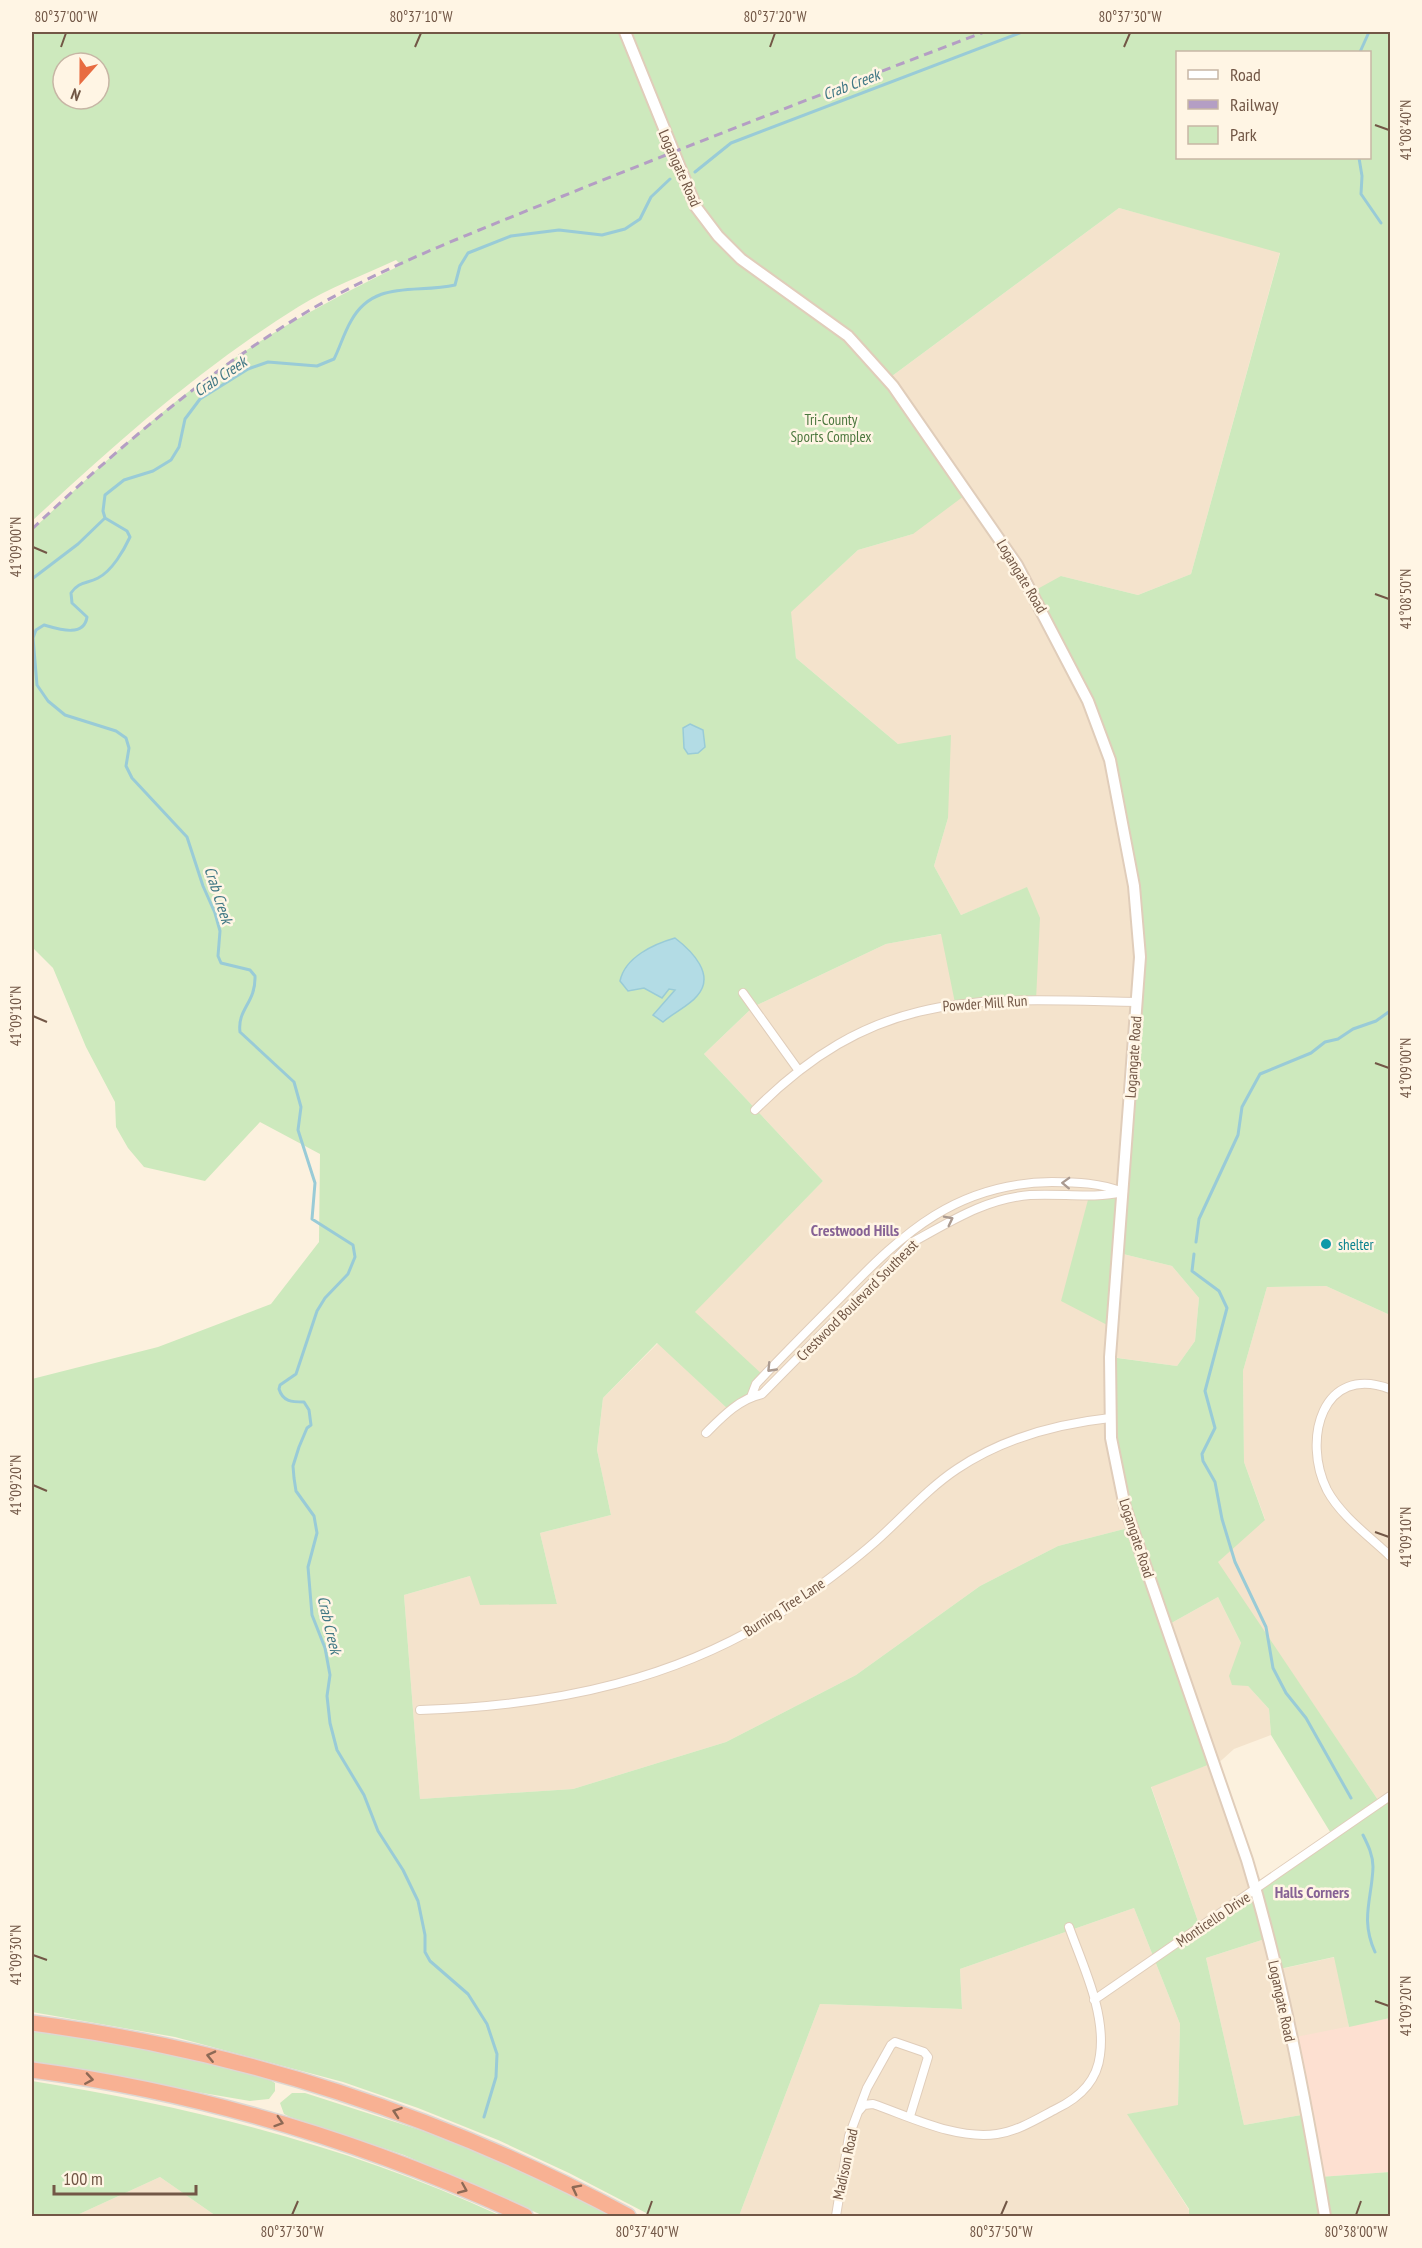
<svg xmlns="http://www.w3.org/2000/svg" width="1422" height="2248" font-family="'PT Sans Narrow',sans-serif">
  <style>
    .residential { fill: #f4e3cc }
    .commercial { fill: #fde0d1 }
    .green { fill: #cde9bd; fill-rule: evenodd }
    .water { fill: #b3dce5; stroke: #99cbd7; stroke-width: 1.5 }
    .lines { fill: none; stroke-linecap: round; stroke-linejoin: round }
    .stream { stroke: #99cbd7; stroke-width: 3 }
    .minor-casing { stroke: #e0cdba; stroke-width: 10 }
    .tertiary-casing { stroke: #e0cdba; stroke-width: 14 }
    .motorway-casing { stroke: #ddd7d3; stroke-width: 18 }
    .minor { stroke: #fff; stroke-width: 8 }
    .tertiary { stroke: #fff; stroke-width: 10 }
    .motorway { stroke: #f8b193; stroke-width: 15 }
    .rail { stroke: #b49ec4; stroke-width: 3; stroke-dasharray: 9 6; stroke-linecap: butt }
    .oneway { stroke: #aa9a90 }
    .oneway2 { stroke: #8d6955 }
    .ticks { fill: none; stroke: #725746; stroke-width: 2 }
    .culture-dot { fill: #0f9aa8; stroke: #fff5e4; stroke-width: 2 }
    .labels { text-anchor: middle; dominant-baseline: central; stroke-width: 5; stroke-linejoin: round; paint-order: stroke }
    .street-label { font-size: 15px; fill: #725746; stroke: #fff5e4 }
    .park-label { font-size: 15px; fill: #4d783f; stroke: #fff5e4 }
    .culture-label { font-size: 15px; fill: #0d838f; stroke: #fff5e4; text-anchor: start }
    .water-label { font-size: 16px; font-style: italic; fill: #417885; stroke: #fff5e4 }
    .neighbourhood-label { font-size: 16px; font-weight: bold; fill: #866295; stroke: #fff5e4 }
    .neatline { fill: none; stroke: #725746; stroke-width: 2 }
    .ticks-label { font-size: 15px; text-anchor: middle; fill: #725746 }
  </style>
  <rect width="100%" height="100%" fill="#fcf1de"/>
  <path class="residential" d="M1119,208L1280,252L1191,574L1138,595L1061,576L1101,735L1139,919L1119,1253L1172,1266L1199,1298L1195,1341L1177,1366L1111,1357L1132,1527L1058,1546L980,1586L856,1675L726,1742L573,1789L420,1799L404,1595L470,1576L557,1604L540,1533L611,1515L597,1450L603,1398L658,1343L730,1411L763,1376L694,1312L823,1181L704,1054L753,1007L886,944L942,934L1028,887L961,915L934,866L948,818L898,744L796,658L790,612L858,550L913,534L888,379Z
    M1326,1286L1390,1315V1796L1380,1803L1217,1562L1265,1519L1244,1462L1243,1371L1267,1287Z
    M1218,1597L1241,1643L1248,1686L1269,1709L1271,1735L1234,1749L1214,1767L1256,1890L1200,1927L1151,1786L1213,1763L1166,1626Z
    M1134,1908L1180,2024L1178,2106L1128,2114L1189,2210V2216H739L820,2004L962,2009L960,1969Z
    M1268,1938L1276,1970L1335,1957L1349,2027L1291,2039L1307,2114L1244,2125L1206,1958Z
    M160,2177L216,2216H75Z"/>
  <path class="commercial" d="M1390,2018V2172L1319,2177L1291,2038Z"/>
  <path class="green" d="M32,32H1390V1315L1326,1286L1267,1287L1243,1371L1244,1462L1265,1520L1218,1562L1380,1803L1390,1796V2018L1349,2027L1334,1957L1275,1970L1268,1938L1206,1958L1244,2125L1307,2114L1319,2177L1390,2172V2216H1189V2209L1127,2114L1178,2105L1180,2024L1134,1908L960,1969L962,2009L820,2004L739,2216H652L569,2173L498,2140L418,2108L343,2082L175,2037L32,2012V1379L158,1347L271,1304L319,1242L320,1154L260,1122L205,1181L144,1167L128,1148L116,1127L115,1102L86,1047L53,968L32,947V530C92,474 151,417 219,369C276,328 338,296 401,265L396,260C364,275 328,288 298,307C200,368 116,443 32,521ZM1178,52H1370V158H1178ZM63,63H99V99H63ZM1119,208L1280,253L1191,574L1138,595L1061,576L1032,592L1101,735L1139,919L1123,1192L1089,1196L1061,1301L1113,1328L1119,1253L1172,1266L1199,1298L1195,1341L1177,1366L1110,1357L1111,1438L1132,1527L1058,1546L980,1586L856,1675L726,1742L573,1789L420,1799L404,1595L470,1576L480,1605L557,1604L540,1533L611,1515L597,1450L603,1398L657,1343L730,1411L751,1397L764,1376L695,1312L823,1181L704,1054L753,1007L886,944L941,934L955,1003L1036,1000L1040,918L1027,887L961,915L934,866L948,818L951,735L898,744L796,658L791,612L858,550L913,534L968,493L888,379ZM1218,1597L1241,1643L1229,1676L1232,1685L1248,1686L1269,1709L1271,1735L1332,1835L1200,1927L1151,1787L1213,1763L1166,1626Z
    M32,2030C95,2038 156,2049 218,2065C237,2069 259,2072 275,2083V2091L269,2099L250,2101L32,2064Z
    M32,2081C193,2107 352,2147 501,2216H216L160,2177L75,2216H32Z
    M292,2093H305L445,2138L535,2176L614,2216H544L404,2155L290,2117L284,2114L280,2103Z"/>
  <path class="water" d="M690,724L703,730L705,747L698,753L688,754L684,748L683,728Z
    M675,938C692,951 716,975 697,996C689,1006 673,1013 663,1022L653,1015L675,990L669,989L662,998L644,988L628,991L620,981C625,957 654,944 675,938Z"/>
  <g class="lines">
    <path class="stream" d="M1360,52L1369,32
      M1359,158L1362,176L1361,194L1381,223
      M695,172L731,143L1022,32
      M32,579L78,544L105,518
      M1196,1242L1199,1219L1238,1135L1242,1107L1260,1074L1311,1053L1325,1042L1338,1039L1353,1029L1376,1021L1390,1011
      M1194,1254L1192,1271L1219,1291L1227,1308L1205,1391L1215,1428L1202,1454L1203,1461L1215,1482L1222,1519L1235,1562L1266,1627L1273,1668L1286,1693L1306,1718L1351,1798
      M1363,1835C1368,1845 1373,1855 1373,1867C1372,1899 1360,1919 1375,1952
      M484,2117L496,2077L497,2054L487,2024L468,1994L430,1961L425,1952V1935L418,1901L403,1870L378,1831L364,1795L337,1750L330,1723L327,1696L330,1675L325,1648L312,1615L308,1567L317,1533L314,1516L296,1491L294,1478L293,1466L299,1447L307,1428L311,1425L309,1410L304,1402C292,1402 283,1402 279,1389L280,1385L296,1374L317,1311L325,1298L348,1274L355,1257L353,1245L312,1219L315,1183L298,1130L301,1107L294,1082L240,1032C237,1009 256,1003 255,976L250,970L221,963L218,956L220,931L215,913L203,886L187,837L132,778L126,766L129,748L126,738L116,731L65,715L48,701L37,685L33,638L36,630L44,625C58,629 84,638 87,617L72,603L71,593C79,581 87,584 98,578C112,571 124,550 130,537L127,531L105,518L103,511L105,495L124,480L153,471L171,460L179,447L185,419L200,399L248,369L268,362L317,366L334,359C340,347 344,333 351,321C374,279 416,294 455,285L460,266L468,253L511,236L559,230L602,235L625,229L640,219L651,197L670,179"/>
    <g class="minor-casing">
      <path id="minor" d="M743,993L799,1071
        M755,1110C878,987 977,999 1137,1002
        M1390,1389C1322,1363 1302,1440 1327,1490C1341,1516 1369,1536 1390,1556
        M751,1397L756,1384C784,1354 813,1325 842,1296C904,1232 957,1183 1052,1182C1077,1182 1100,1183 1123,1192
        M706,1433C722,1417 739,1399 762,1394L911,1243C950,1222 984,1199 1030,1195C1062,1193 1092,1199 1123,1192
        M420,1710C554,1706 684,1680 797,1602C824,1583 851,1563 876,1541C903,1517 927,1489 957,1469C1003,1438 1055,1424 1110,1418
        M1094,2000L1390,1796
        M858,2112L864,2105L873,2104C911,2117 956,2140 997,2134C1018,2131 1037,2119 1056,2109C1079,2098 1097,2082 1100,2055C1106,2013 1083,1966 1069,1927
        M836,2216L849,2136L867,2088L891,2045L895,2042L924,2052L928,2057L910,2116"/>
    </g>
    <g class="tertiary-casing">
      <path id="tertiary" d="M625,32L696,207L718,236L741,259L848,336L893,386L1017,565L1088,701L1110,760L1134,886L1140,957L1110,1357L1111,1438L1125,1507L1247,1860C1282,1976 1305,2097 1325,2216"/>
    </g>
    <g class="motorway-casing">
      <path id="motorway" d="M32,2023C240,2050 443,2116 628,2216
        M32,2070C203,2093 368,2143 525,2216"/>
    </g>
    <use href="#minor" class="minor"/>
    <use href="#tertiary" class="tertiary"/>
    <use href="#motorway" class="motorway"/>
    <path class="rail" d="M32,529C117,449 204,374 305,313C385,265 476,232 563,196C702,140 843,86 984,32"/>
  </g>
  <defs><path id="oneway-chevron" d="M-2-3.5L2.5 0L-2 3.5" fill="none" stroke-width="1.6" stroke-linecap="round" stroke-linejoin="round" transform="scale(1.5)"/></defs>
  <g class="oneway">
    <use href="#oneway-chevron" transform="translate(1066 1183) rotate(-178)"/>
    <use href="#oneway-chevron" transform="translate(949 1220) rotate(-27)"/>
    <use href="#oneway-chevron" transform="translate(771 1368) rotate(134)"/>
  </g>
  <g class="oneway2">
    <use href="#oneway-chevron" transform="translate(211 2056) rotate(-167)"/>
    <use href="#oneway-chevron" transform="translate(89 2079) rotate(9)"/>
    <use href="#oneway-chevron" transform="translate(397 2112) rotate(-161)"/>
    <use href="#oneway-chevron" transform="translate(279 2122) rotate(18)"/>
    <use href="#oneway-chevron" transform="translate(463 2189) rotate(23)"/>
    <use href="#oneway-chevron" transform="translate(576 2189) rotate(-153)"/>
  </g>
  <path class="ticks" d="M61,47L66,33M415,47L421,33M770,47L775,33M1124,47L1130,33M1375,125L1389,130M33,547L47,553M1375,594L1389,599M33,1016L47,1022M1375,1063L1389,1068M33,1485L47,1491M1375,1532L1389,1537M33,1955L47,1960M1375,2001L1389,2006M292,2215L298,2201M647,2215L652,2201M1001,2215L1007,2201M1356,2215L1361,2201"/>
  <circle class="culture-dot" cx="1326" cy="1244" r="6"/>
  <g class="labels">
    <g class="street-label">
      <text transform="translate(680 168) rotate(66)">Logangate Road</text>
      <text transform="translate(1022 576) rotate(59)">Logangate Road</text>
      <text transform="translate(985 1003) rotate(-4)">Powder Mill Run</text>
      <text transform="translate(1133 1057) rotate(-86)">Logangate Road</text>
      <text transform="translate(857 1300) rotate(-45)">Crestwood Boulevard Southeast</text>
      <text transform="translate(1137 1538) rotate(72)">Logangate Road</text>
      <text transform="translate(784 1607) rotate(-33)">Burning Tree Lane</text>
      <text transform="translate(1213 1919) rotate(-34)">Monticello Drive</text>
      <text transform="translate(1282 2001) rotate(78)">Logangate Road</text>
      <text transform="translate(845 2164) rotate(-78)">Madison Road</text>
    </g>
    <g class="park-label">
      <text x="831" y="419">Tri-County<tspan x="831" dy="17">Sports Complex</tspan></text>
    </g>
    <g class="culture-label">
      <text x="1338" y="1244">shelter</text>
    </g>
    <g class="water-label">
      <text transform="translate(851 84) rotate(-21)">Crab Creek</text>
      <text transform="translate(220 376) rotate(-33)">Crab Creek</text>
      <text transform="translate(219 895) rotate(72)">Crab Creek</text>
      <text transform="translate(330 1625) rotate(77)">Crab Creek</text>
    </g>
    <g class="neighbourhood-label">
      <text x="855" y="1230">Crestwood Hills</text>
      <text x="1312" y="1892">Halls Corners</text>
    </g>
  </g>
  <rect width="1422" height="2248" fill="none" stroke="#fff5e4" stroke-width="66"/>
  <rect x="1176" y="51" width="195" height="108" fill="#fff5e4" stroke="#c7b6a5" stroke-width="1.5"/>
  <rect x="1188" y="70" width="30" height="9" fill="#ffffff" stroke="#c7b6a5" stroke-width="1.5"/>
  <text x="1230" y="81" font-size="18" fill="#725746">Road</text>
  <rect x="1188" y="100" width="30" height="9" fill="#b49ec4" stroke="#c7b6a5" stroke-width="1.5"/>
  <text x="1230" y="111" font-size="18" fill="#725746">Railway</text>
  <rect x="1188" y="126" width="30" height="18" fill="#cde9bd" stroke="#c7b6a5" stroke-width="1.5"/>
  <text x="1230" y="141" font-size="18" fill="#725746">Park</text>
  <g transform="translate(81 81) rotate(201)"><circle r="28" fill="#fff5e4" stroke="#c7b6a5" stroke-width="1.5"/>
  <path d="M0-4.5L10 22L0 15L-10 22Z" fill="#e86c41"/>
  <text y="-9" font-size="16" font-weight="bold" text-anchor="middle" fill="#725746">N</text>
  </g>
  <path d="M54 2185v9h142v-9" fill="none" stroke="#725746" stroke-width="3"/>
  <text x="63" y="2185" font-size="18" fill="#725746" stroke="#fff5e4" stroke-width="4.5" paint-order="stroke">100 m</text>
  <rect x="33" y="33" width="1356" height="2182" class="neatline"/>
  <g class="ticks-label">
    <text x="66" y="22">80°37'00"W</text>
    <text x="421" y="22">80°37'10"W</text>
    <text x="775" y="22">80°37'20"W</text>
    <text x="1130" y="22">80°37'30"W</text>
    <text transform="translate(1406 130) rotate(-90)" y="5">41°08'40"N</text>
    <text transform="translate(16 547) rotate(-90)" y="5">41°09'00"N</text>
    <text transform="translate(1406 599) rotate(-90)" y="5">41°08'50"N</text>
    <text transform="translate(16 1016) rotate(-90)" y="5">41°09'10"N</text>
    <text transform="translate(1406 1068) rotate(-90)" y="5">41°09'00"N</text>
    <text transform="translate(16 1485) rotate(-90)" y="5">41°09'20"N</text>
    <text transform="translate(1406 1537) rotate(-90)" y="5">41°09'10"N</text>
    <text transform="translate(16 1955) rotate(-90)" y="5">41°09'30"N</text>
    <text transform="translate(1406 2006) rotate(-90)" y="5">41°09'20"N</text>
    <text x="292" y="2237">80°37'30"W</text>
    <text x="647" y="2237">80°37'40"W</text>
    <text x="1001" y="2237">80°37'50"W</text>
    <text x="1356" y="2237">80°38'00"W</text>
  </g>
</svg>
